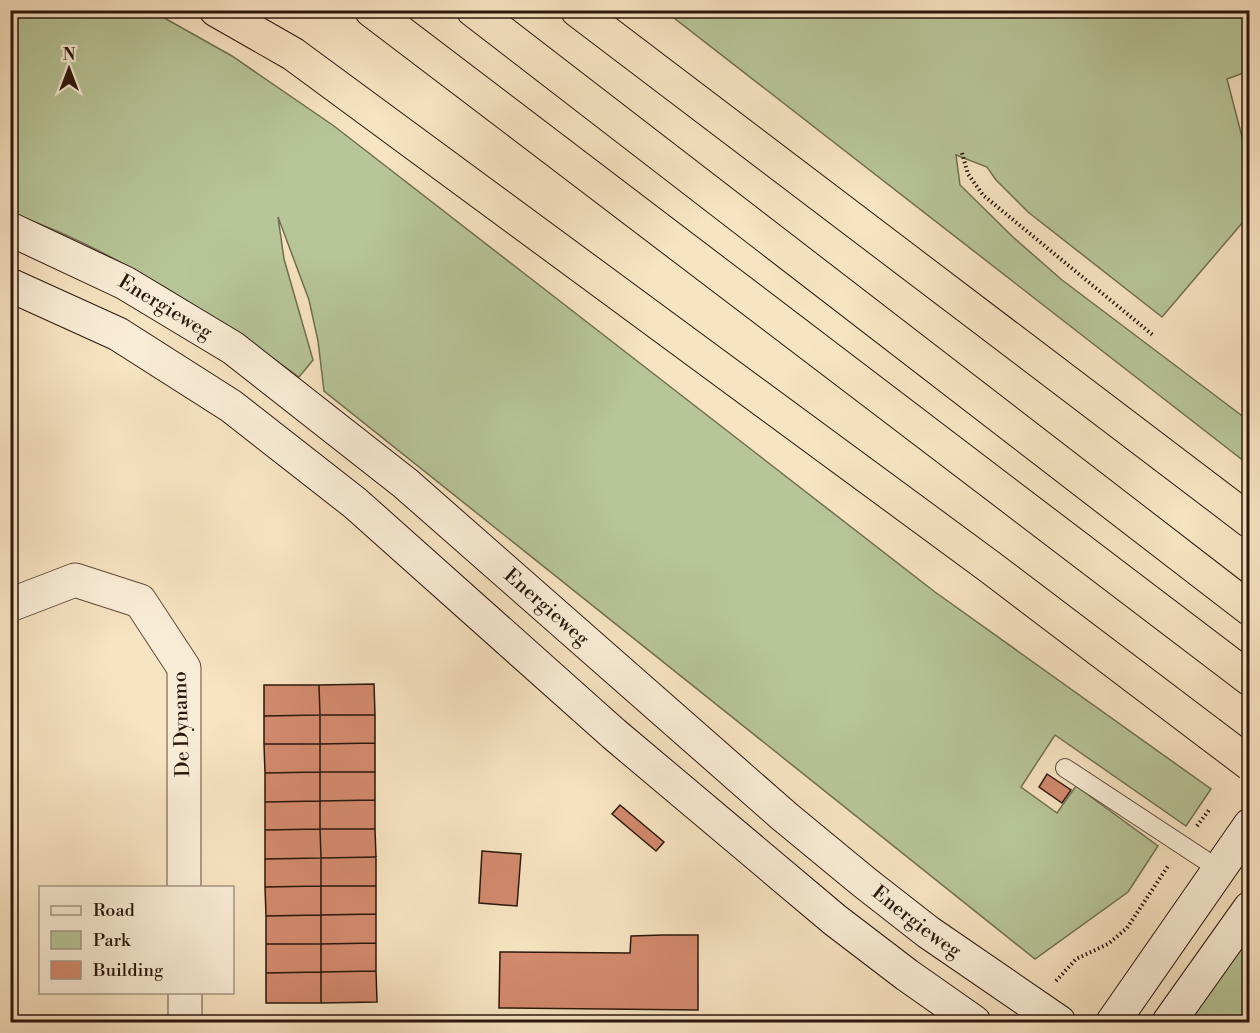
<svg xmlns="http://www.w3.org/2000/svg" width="1260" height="1033" font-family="'Libre Bodoni',serif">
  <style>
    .green { fill: #b7c598; stroke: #716e52; stroke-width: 1.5 }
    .building { fill: #d38a6e; stroke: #2b170c; stroke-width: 1.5 }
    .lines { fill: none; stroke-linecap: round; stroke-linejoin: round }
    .lane-casing { stroke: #5e4a3a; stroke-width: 20 }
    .street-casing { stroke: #5e4a3a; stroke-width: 35 }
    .secondary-casing { stroke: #2b170c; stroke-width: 35 }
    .highway-casing { stroke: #2b170c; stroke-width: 35 }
    .path { stroke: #2b170c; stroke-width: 4; stroke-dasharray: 1.5 3; stroke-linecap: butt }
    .lane { stroke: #faedd7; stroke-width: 18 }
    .street { stroke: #faedd7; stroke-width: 33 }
    .secondary { stroke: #faedd7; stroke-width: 33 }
    .highway { stroke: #f8e4c2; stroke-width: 33 }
    .highway-bridge-casing { stroke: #2b170c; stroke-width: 35; stroke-linecap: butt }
    .highway-bridge { stroke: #f8e4c2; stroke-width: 33 }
    .labels { text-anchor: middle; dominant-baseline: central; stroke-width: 6; stroke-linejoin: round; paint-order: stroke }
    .street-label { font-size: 20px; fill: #2b170c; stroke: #faedd7 }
  </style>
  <rect width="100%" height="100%" fill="#f8e4c2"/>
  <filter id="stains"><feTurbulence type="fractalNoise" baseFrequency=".00333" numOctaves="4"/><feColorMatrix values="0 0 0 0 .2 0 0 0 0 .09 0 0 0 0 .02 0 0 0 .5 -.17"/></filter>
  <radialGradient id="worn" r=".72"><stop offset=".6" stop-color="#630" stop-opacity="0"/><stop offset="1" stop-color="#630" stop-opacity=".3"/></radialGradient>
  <path class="green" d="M11,11H152L232,56L334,126L935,592L1211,789L1186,826L1055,735L1021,787L1057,813L1076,786L1158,846L1128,892L1035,959L324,391L318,341L309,300L278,217L284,259L313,360L299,377C209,313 116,250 11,213Z
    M665,11H1249V71L1227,79L1249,164V215L1162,317L1028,212L996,180L987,167L956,155L960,185L1013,237L1062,280L1249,421V465Z
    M1249,926V1022H1181Z"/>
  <path class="building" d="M374,684L375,715H320L319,685Z
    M264,685H319L320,715L264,716Z
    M320,715V744H264V716Z
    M320,715H375V743L320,744Z
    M375,743V772H320V744Z
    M264,744H320V772L265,773Z
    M320,772V801L265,802V773Z
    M320,772H375V800L320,801Z
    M1047,774L1071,790L1062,803L1039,787Z
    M375,800V829H320V801Z
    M320,801V829L265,830V802Z
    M620,805L664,842L656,851L612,814Z
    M320,829H375L376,857L321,858Z
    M320,829L321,858L265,859V830Z
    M482,851L521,854L517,906L479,903Z
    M376,857V886H321V858Z
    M321,858V886L265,887V859Z
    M321,886V915L266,916L265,887Z
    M321,886H376V914L321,915Z
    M376,914V943L321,944V915Z
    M321,915V944H266V916Z
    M663,935H698V1010L499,1008L500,952L630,953L631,936Z
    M376,943V971L321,972V944Z
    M266,944H321V972L266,973Z
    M376,971L377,1002L321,1003V972Z
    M321,972V1003H266V973Z"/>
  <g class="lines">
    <g class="lane-casing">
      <path id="lane" d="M1065,768L1220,870"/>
    </g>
    <g class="street-casing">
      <path id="street" d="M10,605L75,580L140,601L184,668V888
        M185,992V1022"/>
    </g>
    <g class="secondary-casing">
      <g id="secondary">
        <path id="s1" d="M10,229L125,283L233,348L405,483L784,816L864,882L928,932L1059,1022"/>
        <path d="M10,285L118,334L231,406L355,503L614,734L835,920L907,975L974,1022"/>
        <path d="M1113,1022L1250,825"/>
        <path d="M1169,1022L1250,908"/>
      </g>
    </g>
    <g class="highway-casing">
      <path id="highway" d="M216,10L293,54L990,567L1209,733
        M371,10L1250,679
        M473,10L1250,609
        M577,10L1250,521"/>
    </g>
    <path class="path" d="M962,153L968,174L983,195L1154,336
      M1197,826L1209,810
      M1056,981L1076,959L1108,944L1127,928L1168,866"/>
    <use href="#lane" class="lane"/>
    <use href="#street" class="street"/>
    <use href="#secondary" class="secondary"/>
    <use href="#highway" class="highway"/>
    <g class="highway-bridge-casing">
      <path id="highway-bridge" d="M1209,733L1250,764"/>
    </g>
    <use href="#highway-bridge" class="highway-bridge"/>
  </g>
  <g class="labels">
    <g class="street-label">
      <text stroke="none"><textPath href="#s1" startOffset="174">Energieweg</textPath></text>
      <text stroke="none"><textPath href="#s1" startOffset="660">Energieweg</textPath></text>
      <text transform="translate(182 724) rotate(-92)">De Dynamo</text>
      <text stroke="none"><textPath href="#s1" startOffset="1146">Energieweg</textPath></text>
    </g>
  </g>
  <rect width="1260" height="1033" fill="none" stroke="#f8e4c2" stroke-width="36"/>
  <rect x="12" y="12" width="1236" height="1009" fill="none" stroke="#2b170c" stroke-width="3"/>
  <rect x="18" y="18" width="1224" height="997" fill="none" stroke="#2b170c" stroke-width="1.5"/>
  <rect x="39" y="886" width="195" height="108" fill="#faedd7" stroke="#a79786" stroke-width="1.5"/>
  <rect x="51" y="906" width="30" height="9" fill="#faedd7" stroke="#a79786" stroke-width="1.5"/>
  <text x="93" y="916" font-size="18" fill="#2b170c">Road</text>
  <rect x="51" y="931" width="30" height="18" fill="#b7c598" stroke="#a79786" stroke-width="1.5"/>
  <text x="93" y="946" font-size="18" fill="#2b170c">Park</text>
  <rect x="51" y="961" width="30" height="18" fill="#d38a6e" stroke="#a79786" stroke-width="1.5"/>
  <text x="93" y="976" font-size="18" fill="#2b170c">Building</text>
  <g transform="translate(69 69)" stroke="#faedd7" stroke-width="4.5" paint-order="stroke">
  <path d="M0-4.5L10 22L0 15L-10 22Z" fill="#2b170c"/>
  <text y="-9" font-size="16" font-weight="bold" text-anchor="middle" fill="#2b170c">N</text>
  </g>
  <rect width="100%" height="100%" filter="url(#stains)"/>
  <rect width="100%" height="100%" fill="url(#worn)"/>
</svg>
